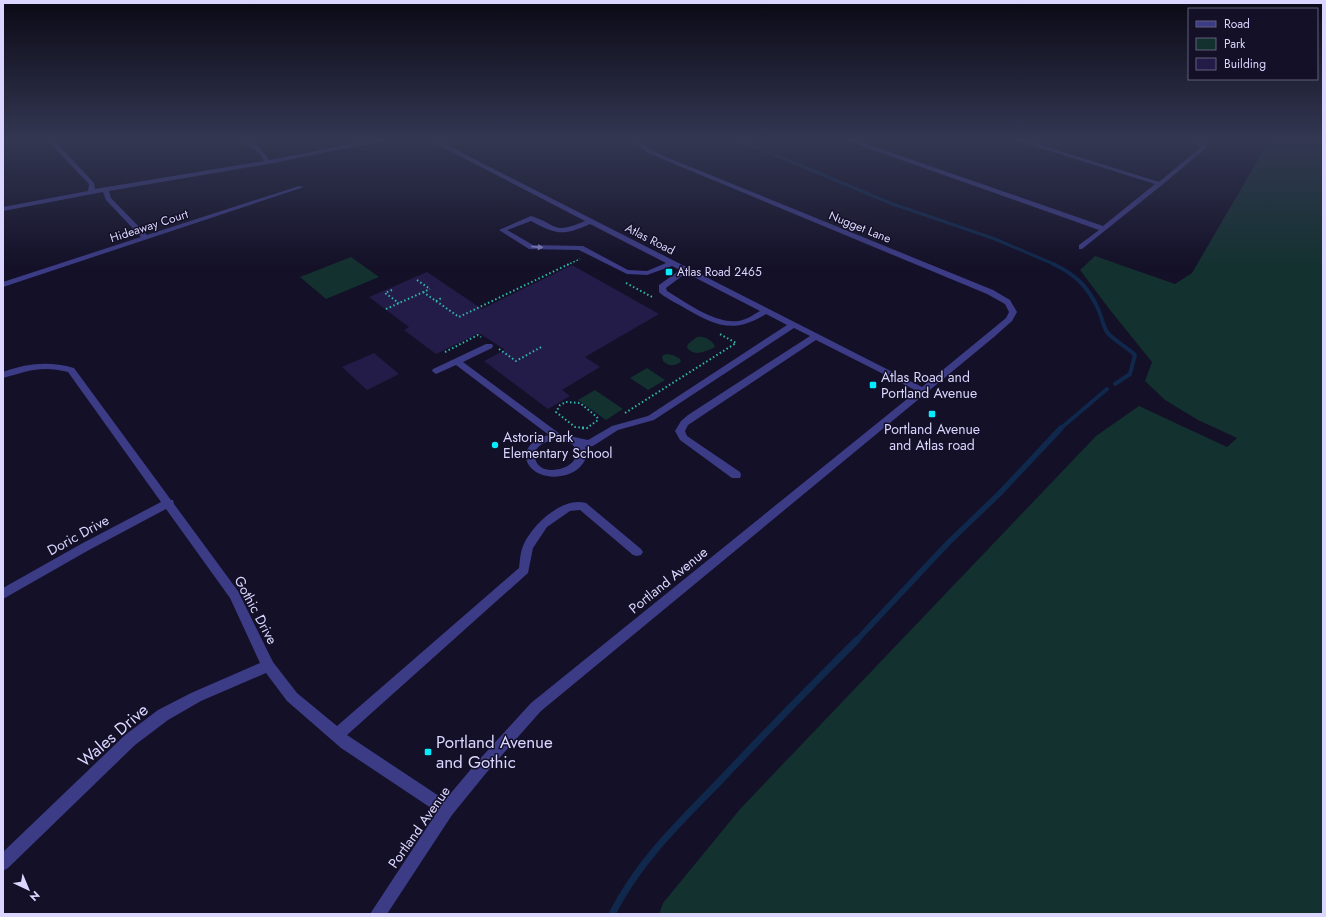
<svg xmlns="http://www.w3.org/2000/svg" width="1326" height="917" font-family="Jost,sans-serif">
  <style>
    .green { fill: #13312f }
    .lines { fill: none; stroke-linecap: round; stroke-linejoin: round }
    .stream-far3 { stroke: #0f284c; stroke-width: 3 }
    .stream-far2 { stroke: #0f284c; stroke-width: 4 }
    .stream-far1 { stroke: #0f284c; stroke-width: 5.5 }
    .stream { stroke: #0f284c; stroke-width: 7 }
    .building { fill: #231c48 }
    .path-far2 { stroke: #30b9ac; stroke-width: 1.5; stroke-dasharray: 1.5 2; stroke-linecap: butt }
    .path-far1 { stroke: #30b9ac; stroke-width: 2; stroke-dasharray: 1.5 2.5; stroke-linecap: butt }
    .path { stroke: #30b9ac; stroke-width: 2.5; stroke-dasharray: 2 3.5; stroke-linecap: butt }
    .minor { fill: #3c3b86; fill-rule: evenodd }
    .oneway { fill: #8381bc }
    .poi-dot { fill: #04ecfd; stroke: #131027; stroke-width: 1.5 }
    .labels { text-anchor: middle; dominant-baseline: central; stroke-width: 3; stroke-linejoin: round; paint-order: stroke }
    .far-street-label { font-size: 12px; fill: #dad6ff; stroke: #131027 }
    .far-poi-label { font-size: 12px; fill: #dad6ff; stroke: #131027; text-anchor: start }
    .poi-label { font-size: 14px; fill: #dad6ff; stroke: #131027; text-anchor: start }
    .street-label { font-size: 14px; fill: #dad6ff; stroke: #131027 }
    .near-street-label { font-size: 17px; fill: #dad6ff; stroke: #131027 }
    .near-poi-label { font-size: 17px; fill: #dad6ff; stroke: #131027; text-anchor: start }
  </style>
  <rect width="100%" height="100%" fill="#131027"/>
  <path class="green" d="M1270,139H1323V914H659L663,903L741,808L1096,436L1139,406L1227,447L1237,438L1198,420L1165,400L1145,381L1152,362L1110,310L1080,270L1095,256L1175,284L1192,273Z
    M351,257L379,277L326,299L300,277Z
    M697,337C704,336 713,340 715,347C707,351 693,358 687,347L688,344Z
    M666,354L673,355L680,359L681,362C673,366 670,367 663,361L662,356Z
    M647,368L665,380L648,390L630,378Z
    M595,390L623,409L606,420L578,400Z"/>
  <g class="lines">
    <path class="stream-far3" d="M737,139L890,203L995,239L1056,265"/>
    <path class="stream-far2" d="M1053,264C1077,275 1089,288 1099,311C1102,318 1103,326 1107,332C1114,341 1126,346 1135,355L1130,374L1115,384
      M1060,429L1107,389"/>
    <path class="stream-far1" d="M856,641L948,543L1000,493L1061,428"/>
    <path class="stream" d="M612,914C639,861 678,824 719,782C764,734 810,687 857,640"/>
  </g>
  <path class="building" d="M572,265L659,314L585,357L600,367L562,390L570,396L548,409L484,361L505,350L479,333L436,354L404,330L409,327L369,297L427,272L482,309Z
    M374,353L399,374L367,390L342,367Z"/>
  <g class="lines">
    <path class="path-far2" d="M567,265L580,259"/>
    <path class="path-far1" d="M417,280L430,289
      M626,283L654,298
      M392,290L385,293L399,303
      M423,292L459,317L569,264
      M436,301L443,297
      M386,309L430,289
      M499,349L516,361L543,346
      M445,352L478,335L481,337
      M566,402L580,403L597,417L598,420L587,428L575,427L556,412L560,405Z
      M625,413L736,343L718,333"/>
    <path class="path" d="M582,428H588"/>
    <path class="minor" d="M46,139H53L94,183L95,189L264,161L260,154L239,139C252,139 263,150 269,160L378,139H391L268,164L109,191L111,198L147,235L299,186L304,187L3,287V282L141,237L106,200L103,192L3,211V207L88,191L89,184Z
      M427,139H435L922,387L1006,318L1009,312L1005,304L987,294L667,161L647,152L629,139H636L651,150L671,159L993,290L1010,300L1017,312L1012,321L994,337L541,711L487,772L452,815L387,914H370L437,812L341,748L287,701L266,673L201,701L168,720L135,745L8,868L3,871V852L125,735L158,710L191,693L260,663L230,598L166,509L89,550L3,599V588L81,544L161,502L68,372C42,365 27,371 3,378V372C28,363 49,361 74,368L171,500H173L174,504L238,591L273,662L297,693L337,726L519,568C520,561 520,553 523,546C531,526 562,496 586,503L641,549L643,552L641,555L637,556L633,555L580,510L570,511L547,527L533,548L528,573L347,735L445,800L477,762L531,703L917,391L816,340L688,425L685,431L687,436L740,472L741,475L740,478H732L680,440L675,431L681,421L688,415L810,336L794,328L654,420L618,430L593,446L585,447C588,454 586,461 580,467C575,472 568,475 561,476C525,482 510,444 549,435L456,365L436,374L432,371L433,369L486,344H492L493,346L492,348L463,362L560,434L588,440L612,426L648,416L787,325L766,314C733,335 714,325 683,307C675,302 665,298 659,292V285L680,270L672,266L647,275L627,274L579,250L529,249L499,230L531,216C559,225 552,235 585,221ZM531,221C557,235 563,236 590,224L666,263L647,271L628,270L583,246L533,245L507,230ZM686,273L760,311C753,315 746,320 738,321C715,324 685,302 667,291L666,288ZM557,439L572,444C592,468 533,483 535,454C536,444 549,441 557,439Z
      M842,139H852L1103,226L1155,184L1012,139H1022L1159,182L1200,148L1190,139C1197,139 1203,141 1206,148L1162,185L1082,249H1079V245L1099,230Z"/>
  </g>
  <defs><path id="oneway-solid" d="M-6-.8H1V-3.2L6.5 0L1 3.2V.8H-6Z"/></defs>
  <use class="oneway" href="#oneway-solid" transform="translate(537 247) rotate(5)"/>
  <linearGradient id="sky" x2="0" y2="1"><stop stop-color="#0a0915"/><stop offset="0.52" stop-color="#333752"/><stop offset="1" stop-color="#333752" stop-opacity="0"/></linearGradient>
  <rect width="1326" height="268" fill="url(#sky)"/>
  <g class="poi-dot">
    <rect x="665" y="268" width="8" height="8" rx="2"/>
    <rect x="869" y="381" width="8" height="8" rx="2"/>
    <rect x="928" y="410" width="8" height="8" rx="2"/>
    <circle cx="495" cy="445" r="4"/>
    <rect x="424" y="748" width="8" height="8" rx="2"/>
  </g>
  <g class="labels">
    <g class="far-street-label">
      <text transform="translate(149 226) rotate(-18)">Hideaway Court</text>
      <text transform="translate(860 227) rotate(22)">Nugget Lane</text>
      <text transform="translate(650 239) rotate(27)">Atlas Road</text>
    </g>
    <g class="far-poi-label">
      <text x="677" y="272">Atlas Road 2465</text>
    </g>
    <g class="poi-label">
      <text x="881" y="377">Atlas Road and<tspan x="881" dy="16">Portland Avenue</tspan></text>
      <text x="932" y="429" text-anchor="middle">Portland Avenue<tspan x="932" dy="16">and Atlas road</tspan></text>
      <text x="503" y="437">Astoria Park<tspan x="503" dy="16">Elementary School</tspan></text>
    </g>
    <g class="street-label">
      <text transform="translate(78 535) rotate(-29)">Doric Drive</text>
      <text transform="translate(668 580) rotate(-39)">Portland Avenue</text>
      <text transform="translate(256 610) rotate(62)">Gothic Drive</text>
      <text transform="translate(419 827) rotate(-55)">Portland Avenue</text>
    </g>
    <g class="near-street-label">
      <text transform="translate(113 735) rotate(-41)">Wales Drive</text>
    </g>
    <g class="near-poi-label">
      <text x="436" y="742">Portland Avenue<tspan x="436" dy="20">and Gothic</tspan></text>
    </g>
  </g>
  <rect width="1326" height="917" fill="none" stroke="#dad6ff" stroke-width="8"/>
  <rect x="1188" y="8" width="130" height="72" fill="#131027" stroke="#635f7d"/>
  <rect x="1196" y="21" width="20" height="6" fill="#3c3b86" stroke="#635f7d"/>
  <text x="1224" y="28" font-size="12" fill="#dad6ff">Road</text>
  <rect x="1196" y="38" width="20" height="12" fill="#13312f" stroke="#635f7d"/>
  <text x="1224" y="48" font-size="12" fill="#dad6ff">Park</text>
  <rect x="1196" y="58" width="20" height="12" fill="#231c48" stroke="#635f7d"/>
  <text x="1224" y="68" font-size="12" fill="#dad6ff">Building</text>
  <g transform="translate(28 889) rotate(136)" stroke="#131027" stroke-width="3" paint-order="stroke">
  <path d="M0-3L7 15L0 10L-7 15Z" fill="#dad6ff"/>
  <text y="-6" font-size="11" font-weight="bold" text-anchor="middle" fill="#dad6ff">N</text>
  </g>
</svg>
